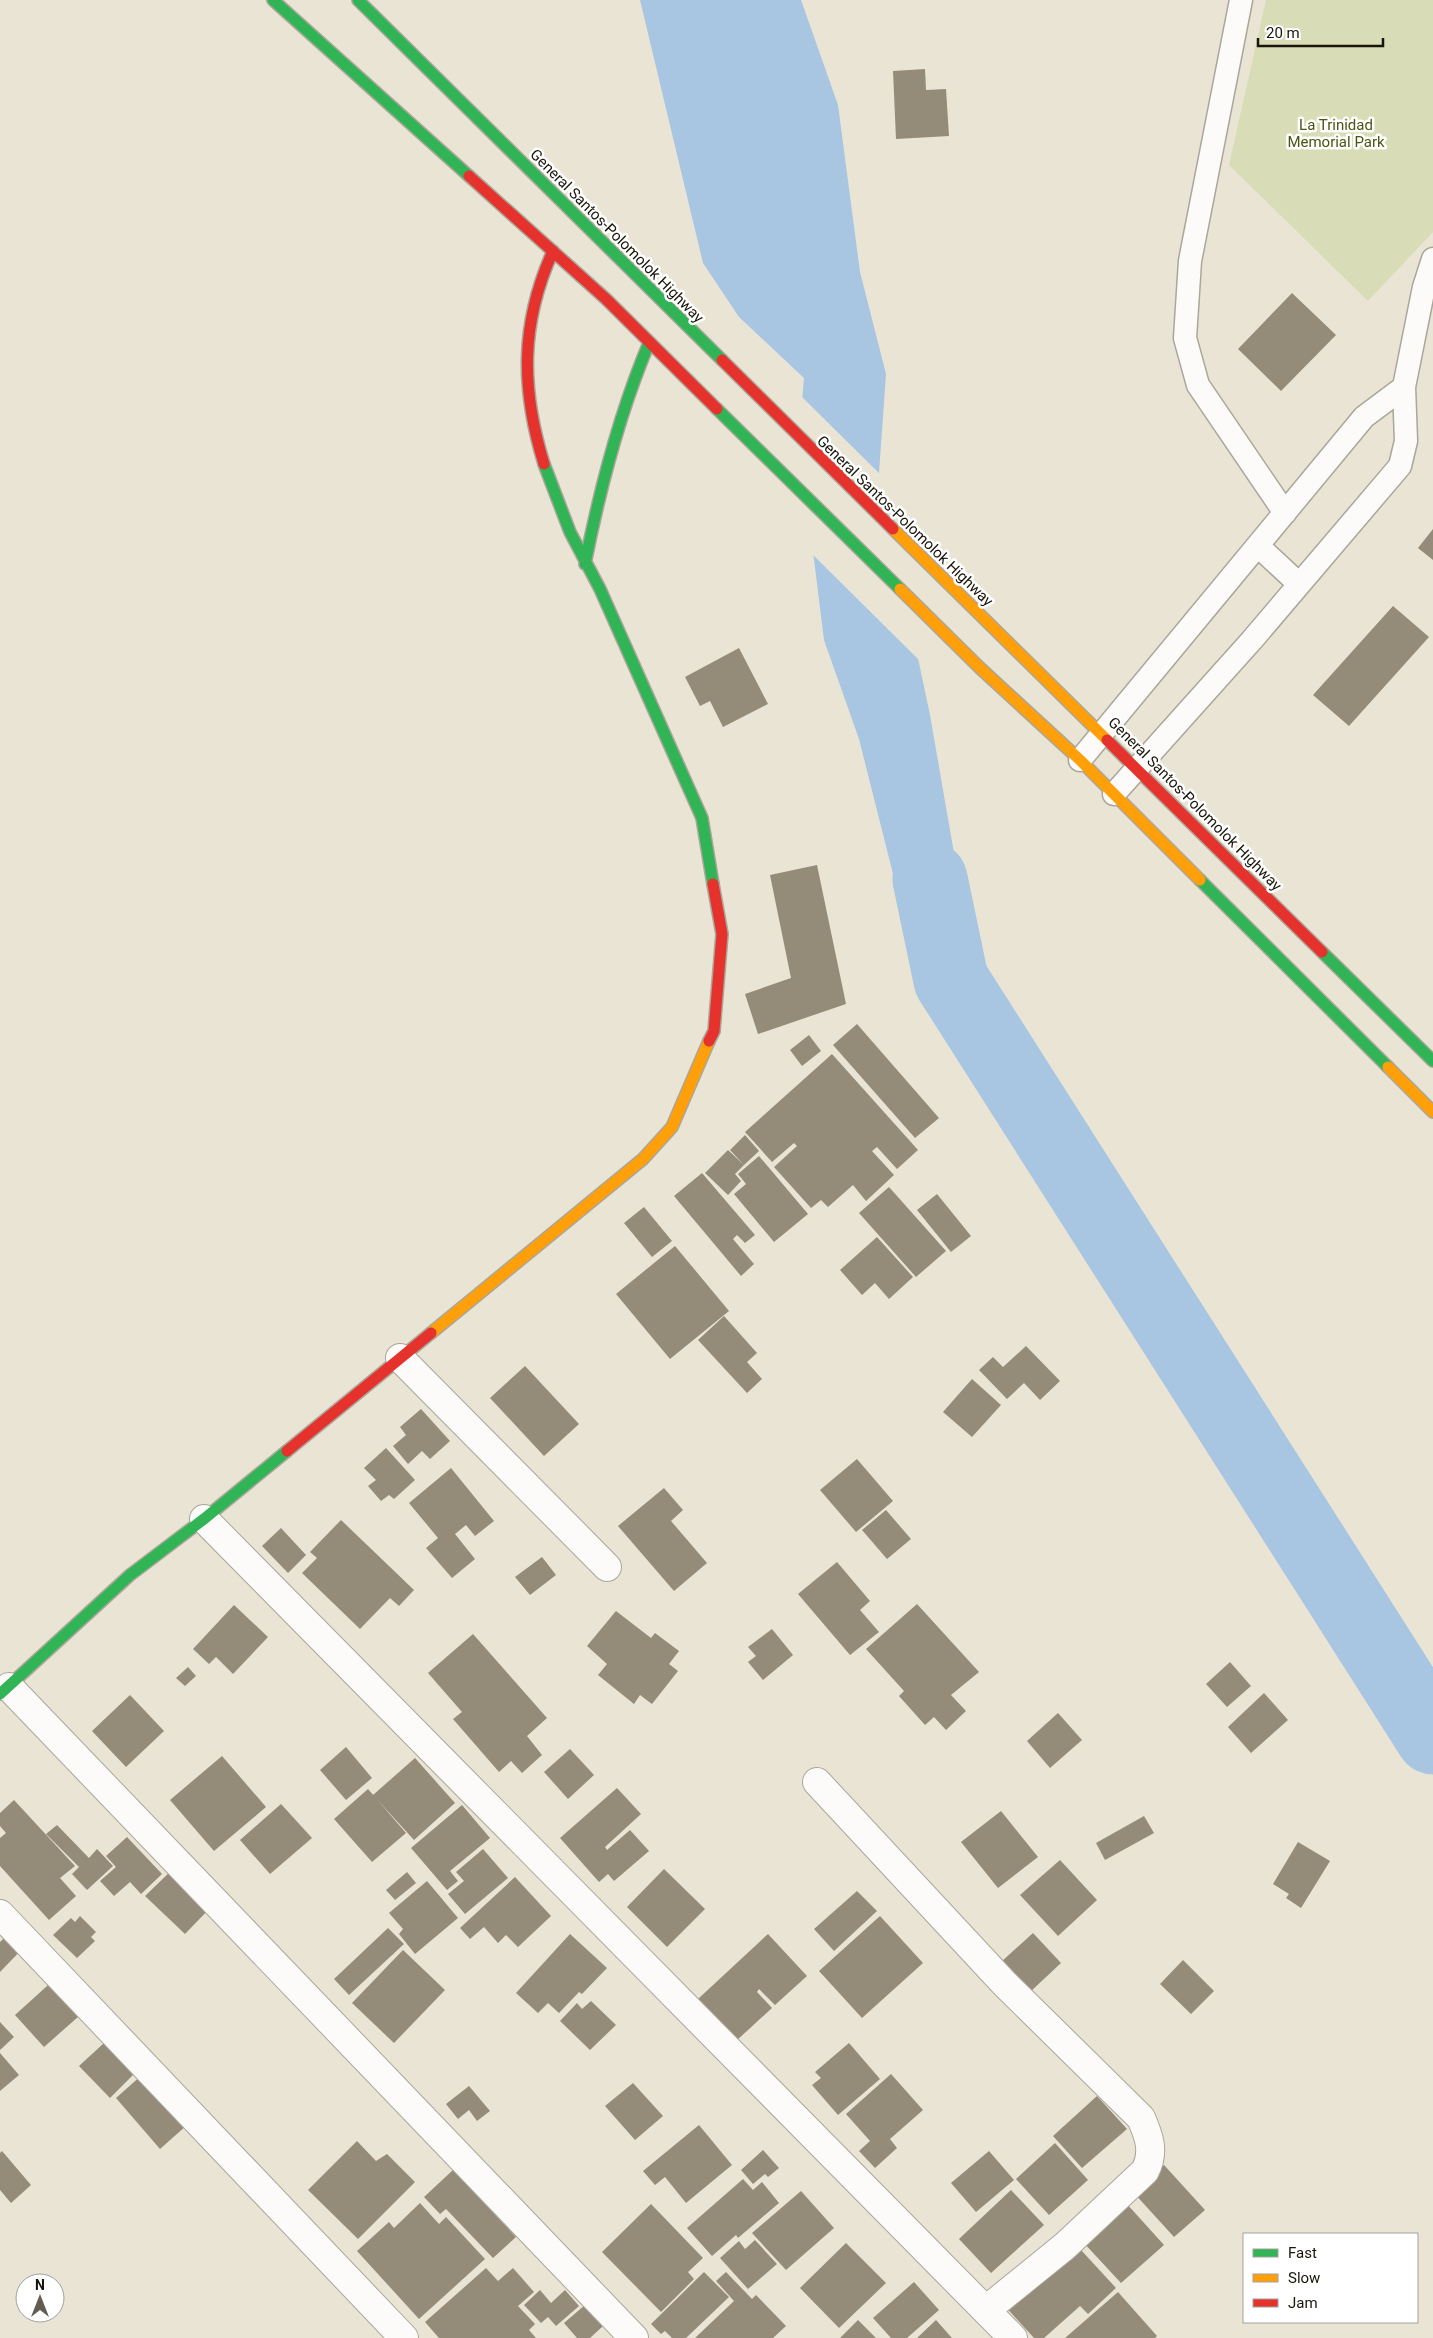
<svg xmlns="http://www.w3.org/2000/svg" width="1433" height="2338" font-family="Roboto,sans-serif">
  <style>
    .green { fill: #d8ddb7 }
    .water { fill: #a8c5e2 }
    .pier { fill: #e9e4d4 }
    .lines { fill: none; stroke-linecap: round; stroke-linejoin: round }
    .river { stroke: #a8c5e2; stroke-width: 75 }
    .building { fill: #948b79 }
    .lane-casing { stroke: #aaa69a; stroke-width: 25 }
    .street-casing { stroke: #aaa69a; stroke-width: 30 }
    .fast-casing { stroke: #aaa69a; stroke-width: 14 }
    .slow-casing { stroke: #aaa69a; stroke-width: 14 }
    .jam-casing { stroke: #aaa69a; stroke-width: 14 }
    .lane { stroke: #fcfbf9; stroke-width: 22 }
    .street { stroke: #fcfbf9; stroke-width: 28 }
    .fast { stroke: #30b455; stroke-width: 11 }
    .slow { stroke: #ff9f0a; stroke-width: 11 }
    .jam { stroke: #e5322d; stroke-width: 11 }
    .labels { text-anchor: middle; dominant-baseline: central; stroke-width: 5; stroke-linejoin: round; paint-order: stroke }
    .park-label { font-size: 15px; fill: #4a5510; stroke: #fff }
    .street-label { font-size: 15px; fill: #18150a; stroke: #fff }
  </style>
  <rect width="100%" height="100%" fill="#e9e4d4"/>
  <path class="green" d="M1266,0H1433V232L1368,301L1229,165Z"/>
  <path class="water" d="M640,0H801L838,105L860,272L886,374L879,473L930,715L955,859L982,945L951,980L912,949L859,739L824,640L799,438L804,378L739,317L703,263Z"/>
  <path class="pier" d="M800,395L882,476L921,662L811,553L797,438Z"/>
  <g class="lines">
    <path class="river" d="M930,879L951,980L1433,1737"/>
  </g>
  <path class="building" d="M925,69L926,90L946,89L949,136L896,139L893,71Z
    M1292,293L1336,335L1281,391L1238,349Z
    M1433,529V560L1418,548Z
    M1393,606L1429,637L1349,726L1313,695Z
    M739,648L768,704L723,727L710,701L700,706L685,677Z
    M817,865L846,1004L758,1034L745,994L791,978L770,875Z
    M857,1024L939,1118L915,1138L833,1045Z
    M809,1035L821,1051L802,1066L790,1050Z
    M832,1054L918,1150L897,1169L877,1147L872,1151L894,1175L866,1201L853,1185L828,1207L821,1200L811,1208L774,1167L797,1146L794,1143L772,1162L745,1132Z
    M745,1135L759,1151L744,1165L730,1150Z
    M728,1150L744,1165L735,1174L741,1181L728,1195L705,1173Z
    M759,1156L808,1214L774,1242L734,1194L746,1184L738,1174Z
    M702,1173L755,1235L745,1243L737,1235L733,1239L754,1264L741,1276L674,1196Z
    M889,1187L946,1251L916,1277L859,1213Z
    M937,1194L971,1236L951,1252L917,1210Z
    M644,1207L672,1241L652,1257L624,1223Z
    M877,1237L913,1277L889,1299L875,1283L862,1295L840,1270Z
    M675,1246L729,1311L670,1359L616,1294Z
    M724,1316L757,1353L747,1362L762,1379L747,1393L698,1340Z
    M1026,1346L1060,1381L1040,1400L1024,1383L1007,1399L979,1370L993,1357L1003,1367Z
    M525,1366L579,1424L544,1456L490,1398Z
    M972,1379L1001,1405L972,1437L943,1412Z
    M421,1409L450,1441L430,1459L422,1451L408,1464L393,1446L406,1435L400,1427Z
    M386,1448L415,1480L394,1499L389,1495L381,1501L368,1486L376,1480L364,1468Z
    M857,1459L893,1501L856,1532L820,1490Z
    M451,1468L494,1521L475,1536L466,1525L455,1534L475,1559L452,1578L426,1548L438,1538L409,1503Z
    M664,1488L683,1510L671,1521L707,1563L674,1591L618,1526Z
    M886,1510L911,1539L887,1559L862,1530Z
    M341,1520L414,1590L399,1606L390,1598L360,1629L302,1573L317,1558L310,1552Z
    M281,1528L306,1555L288,1573L262,1546Z
    M542,1557L556,1575L530,1595L515,1577Z
    M837,1562L870,1601L860,1610L879,1632L850,1655L798,1594Z
    M917,1604L979,1672L951,1695L966,1711L946,1730L934,1717L925,1725L899,1696L904,1691L866,1649Z
    M234,1605L268,1637L233,1674L216,1657L209,1664L193,1649Z
    M616,1611L651,1638L655,1633L679,1651L669,1664L678,1671L652,1704L640,1695L634,1704L598,1675L607,1664L587,1646Z
    M772,1629L793,1655L763,1680L748,1662L756,1656L748,1647Z
    M473,1634L547,1718L527,1736L542,1755L522,1773L511,1761L499,1772L453,1719L462,1712L428,1673Z
    M1230,1662L1251,1686L1227,1707L1206,1684Z
    M188,1667L196,1676L185,1686L176,1678Z
    M1264,1693L1288,1720L1251,1753L1228,1727Z
    M130,1695L164,1731L126,1767L92,1731Z
    M1058,1713L1082,1740L1050,1768L1027,1741Z
    M346,1747L372,1778L346,1800L320,1770Z
    M570,1749L594,1775L568,1799L544,1772Z
    M222,1756L266,1807L214,1851L170,1800Z
    M415,1758L455,1803L414,1840L373,1795Z
    M617,1788L641,1814L605,1847L607,1850L630,1830L649,1851L614,1881L608,1874L599,1882L560,1838Z
    M368,1789L406,1833L372,1862L334,1819Z
    M14,1800L75,1866L60,1878L76,1896L49,1920L0,1866V1838L6,1833L0,1826V1813Z
    M281,1804L312,1838L270,1874L240,1840Z
    M462,1805L490,1838L450,1871L458,1881L447,1890L411,1848Z
    M1001,1811L1038,1857L998,1888L961,1842Z
    M1144,1816L1154,1833L1105,1860L1096,1843Z
    M57,1825L89,1858L97,1849L113,1866L87,1890L72,1874L79,1867L46,1834Z
    M127,1837L162,1874L141,1894L130,1882L114,1896L100,1881L116,1867L106,1856Z
    M1298,1842L1330,1861L1301,1908L1286,1898L1289,1894L1273,1884Z
    M483,1849L508,1878L465,1914L448,1894L464,1881L456,1872Z
    M1060,1860L1097,1900L1058,1936L1020,1895Z
    M173,1869L212,1906L185,1934L145,1896Z
    M664,1869L705,1909L667,1947L627,1907Z
    M407,1872L416,1883L395,1900L386,1890Z
    M515,1877L551,1916L518,1947L506,1935L498,1943L484,1927L470,1939L460,1928Z
    M427,1881L458,1918L415,1954L399,1934L403,1929L389,1913Z
    M857,1891L877,1911L834,1951L814,1929Z
    M80,1916L96,1932L91,1937L95,1941L77,1958L53,1935L71,1918L75,1922Z
    M880,1916L923,1963L862,2018L819,1971Z
    M388,1928L404,1944L349,1995L334,1979Z
    M12,1930L26,1945L0,1972V1942Z
    M1033,1933L1061,1963L1029,1993L1001,1962Z
    M570,1934L607,1968L582,1994L579,1992L559,2013L548,2003L538,2013L516,1993Z
    M768,1934L807,1976L775,2005L759,1989L757,1992L772,2008L736,2041L698,1999Z
    M403,1950L445,1990L394,2043L352,2003Z
    M1183,1960L1214,1991L1191,2014L1160,1984Z
    M57,1977L87,2009L44,2047L15,2015Z
    M591,2001L616,2025L590,2050L560,2021L577,2003L582,2009Z
    M0,2022L14,2037L0,2050Z
    M104,2043L134,2074L110,2098L79,2066Z
    M849,2043L880,2079L838,2115L812,2085L821,2078L815,2072Z
    M0,2053L19,2075L0,2091Z
    M143,2074L187,2125L160,2149L116,2098Z
    M891,2074L923,2110L890,2139L897,2148L875,2168L859,2151L870,2141L846,2114Z
    M633,2083L663,2116L635,2140L605,2106Z
    M469,2086L490,2111L477,2121L469,2110L458,2119L446,2104Z
    M1097,2096L1127,2129L1082,2168L1053,2136Z
    M699,2125L732,2165L686,2203L665,2177L655,2185L643,2171Z
    M357,2141L376,2161L387,2154L415,2182L358,2239L308,2190Z
    M1055,2143L1088,2180L1049,2215L1016,2179Z
    M763,2150L779,2168L768,2177L765,2174L753,2184L741,2170Z
    M2,2151L31,2185L11,2203L0,2190V2153Z
    M989,2151L1014,2180L976,2212L951,2183Z
    M1164,2165L1205,2210L1174,2237L1133,2192Z
    M453,2170L516,2237L493,2258L446,2209L440,2214L424,2197Z
    M743,2179L753,2190L762,2182L779,2203L738,2238L736,2235L712,2256L687,2228Z
    M1011,2190L1044,2225L991,2273L959,2239Z
    M801,2191L834,2228L786,2270L752,2233Z
    M420,2203L439,2224L446,2217L485,2259L419,2319L357,2251L389,2222L394,2228Z
    M1126,2203L1164,2245L1121,2283L1083,2242Z
    M651,2204L703,2258L688,2272L694,2279L661,2312L602,2252Z
    M755,2240L777,2264L748,2289L720,2258L739,2241L745,2249Z
    M846,2243L886,2283L839,2328L800,2288Z
    M1081,2250L1116,2288L1088,2314L1080,2306L1044,2338H1034L1003,2304Z
    M486,2268L498,2281L513,2268L534,2292L518,2306L535,2324L529,2330L536,2338H439L425,2322Z
    M704,2272L729,2297L686,2338H672L665,2331L661,2334L651,2324Z
    M726,2272L752,2299L756,2295L786,2326L773,2338H695L734,2301L716,2281Z
    M914,2282L939,2310L907,2338H891L873,2318Z
    M540,2290L551,2303L565,2290L579,2306L556,2326L548,2317L541,2323L524,2305Z
    M1118,2292L1157,2336L1155,2338H1065Z
    M585,2305L603,2326L590,2338H577L564,2323Z
    M858,2320L876,2338H840Z
    M936,2320L952,2338H917Z"/>
  <g class="lines">
    <g class="lane-casing">
      <path id="lane" d="M1241,0L1190,261L1185,338L1198,385L1285,513
        M1258,546L1299,584
        M1080,760L1364,417L1404,387
        M1114,794L1252,640L1400,466L1406,441L1404,387L1424,287L1433,259"/>
    </g>
    <g class="street-casing">
      <path id="street" d="M400,1358L607,1567
        M204,1519L1013,2338
        M9,1687L634,2338
        M817,1782L1004,1983L1141,2118C1149,2136 1155,2152 1145,2171L1065,2246L986,2310
        M0,1914L404,2338"/>
    </g>
    <g class="fast-casing">
      <path id="fast" d="M273,0L469,176
        M358,0L722,360
        M717,409L900,589
        M544,464L570,532L600,589L702,818L713,884
        M585,564C600,488 619,414 649,343
        M1200,880L1388,1067
        M1322,952L1433,1061
        M0,1694L130,1575L204,1519L287,1451"/>
    </g>
    <g class="slow-casing">
      <path id="slow" d="M893,529L1107,740
        M900,589L980,668L1080,760L1200,880
        M1388,1067L1433,1112
        M431,1333L643,1159L672,1127L709,1041"/>
    </g>
    <g class="jam-casing">
      <path id="jam" d="M469,176L606,299L717,409
        M722,360L893,529
        M544,464C521,389 520,324 553,251
        M1107,740L1322,952
        M709,1041L714,1031L722,934L713,884
        M287,1451L431,1333"/>
    </g>
    <use href="#lane" class="lane"/>
    <use href="#street" class="street"/>
    <use href="#fast" class="fast"/>
    <use href="#slow" class="slow"/>
    <use href="#jam" class="jam"/>
  </g>
  <g class="labels">
    <g class="park-label">
      <text x="1336" y="125">La Trinidad<tspan x="1336" dy="17">Memorial Park</tspan></text>
    </g>
    <g class="street-label">
      <text transform="translate(617 236) rotate(45)">General Santos-Polomolok Highway</text>
      <text transform="translate(905 521) rotate(44)">General Santos-Polomolok Highway</text>
      <text transform="translate(1195 804) rotate(45)">General Santos-Polomolok Highway</text>
    </g>
  </g>
  <rect x="1243" y="2233" width="175" height="90" fill="#ffffff" stroke="#a3a19d"/>
  <rect x="1253" y="2249" width="25" height="8" fill="#30b455" stroke="#a3a19d"/>
  <text x="1288" y="2258" font-size="15" fill="#18150a">Fast</text>
  <rect x="1253" y="2274" width="25" height="8" fill="#ff9f0a" stroke="#a3a19d"/>
  <text x="1288" y="2283" font-size="15" fill="#18150a">Slow</text>
  <rect x="1253" y="2299" width="25" height="8" fill="#e5322d" stroke="#a3a19d"/>
  <text x="1288" y="2308" font-size="15" fill="#18150a">Jam</text>
  <g transform="translate(40 2298)"><circle r="24" fill="#ffffff" stroke="#a3a19d"/>
  <path d="M0-4L9 19L0 12L-9 19Z" fill="#615d51"/>
  <text y="-8" font-size="14" font-weight="bold" text-anchor="middle" fill="#18150a">N</text>
  </g>
  <path d="M1258 38v8h125v-8" fill="none" stroke="#18150a" stroke-width="2.5"/>
  <text x="1266" y="38" font-size="15" fill="#18150a" stroke="#ffffff" stroke-width="4" paint-order="stroke">20 m</text>
</svg>
